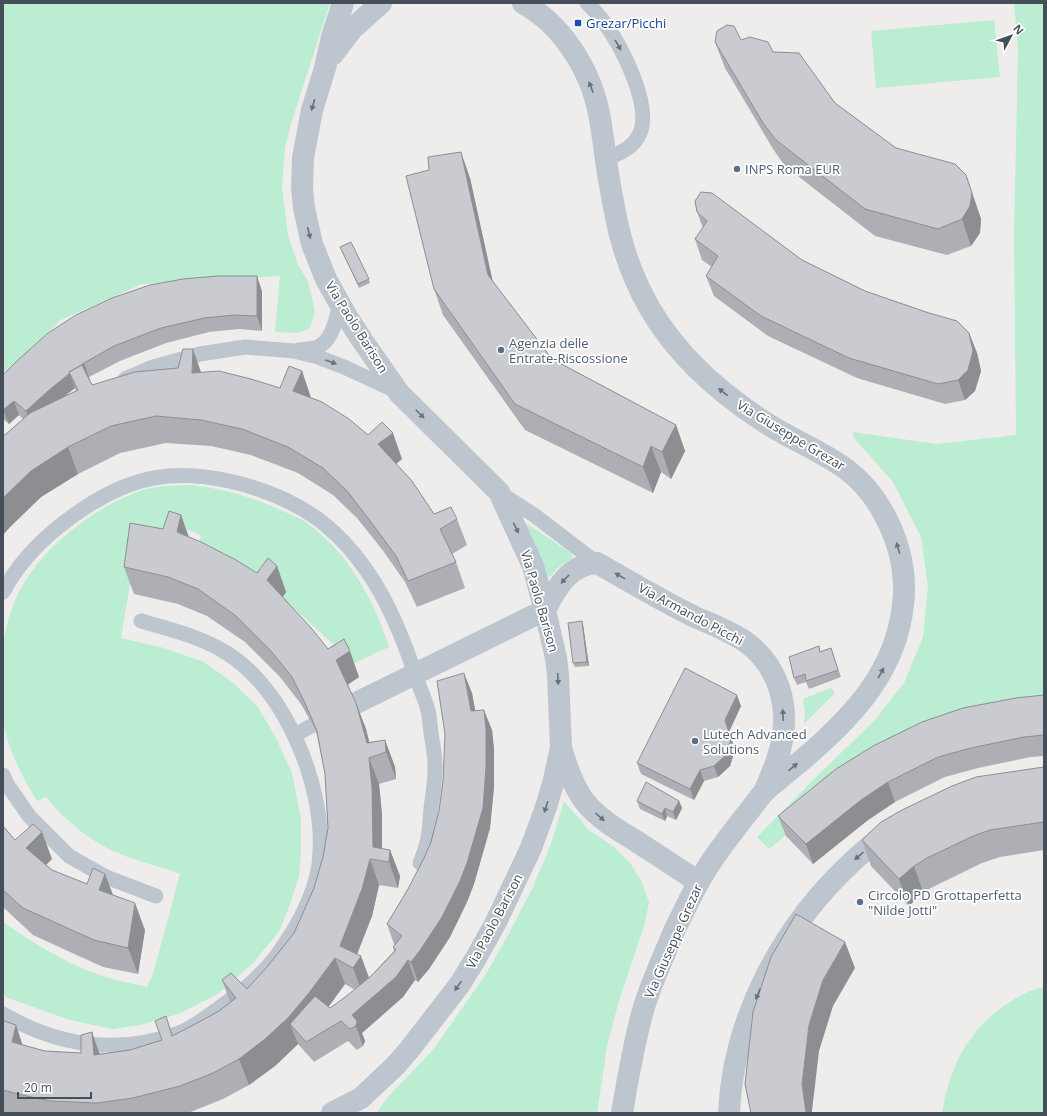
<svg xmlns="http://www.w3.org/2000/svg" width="1047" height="1116" font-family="'Open Sans',sans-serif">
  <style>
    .green { fill: #baedd1 }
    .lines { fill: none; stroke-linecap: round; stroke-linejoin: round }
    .lane { stroke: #bdc5ce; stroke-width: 15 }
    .street { stroke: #bdc5ce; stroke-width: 22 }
    .wall { fill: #adafb4; fill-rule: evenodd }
    .shaded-wall { fill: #8d8e92 }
    .building { fill: #c9cbd1; stroke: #8d8e92 }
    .oneway { fill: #69727c }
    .transit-dot { fill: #1a4fb4; stroke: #fff; stroke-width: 1.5 }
    .service-dot { fill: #5c6f8a; stroke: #fff; stroke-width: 1.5 }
    .labels { text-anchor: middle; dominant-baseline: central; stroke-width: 3.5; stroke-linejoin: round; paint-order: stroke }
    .transit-label { font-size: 13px; fill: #164399; stroke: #fff; text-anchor: start }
    .service-label { font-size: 13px; fill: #4e5e75; stroke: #fff; text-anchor: start }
    .street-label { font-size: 13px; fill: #454e59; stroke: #fff }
  </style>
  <rect width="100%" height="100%" fill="#efecec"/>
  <path class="green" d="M3,3H330L291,124L285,148L282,187L288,235L298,265L308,281L315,312L310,328L298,333L275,332L280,276L142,284L61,320L3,374Z
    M1014,3H1044V716L800,824L769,849L757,837L816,777L875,720L904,683L923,637L928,586L921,537L893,482L854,438L853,432L937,444L1016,435L1014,234L1018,49Z
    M994,20L1000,77L876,88L871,31Z
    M191,485C223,489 246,495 276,508C287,513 299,517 308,524C349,554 374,600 389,647L354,663L289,604L269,589L196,556L201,535L179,526L137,542L121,638L164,648L204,662L232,682L257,706L276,738L292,773L301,819V849L299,876L290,904L280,930L254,962L219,993L181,1013L140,1025L112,1029L70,1020L8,998L3,994V922C32,942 63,962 97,974C113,980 131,983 147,987L153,974L180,874C158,865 134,861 113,851C86,838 65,820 46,797L37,801C23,778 10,754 4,726C0,711 3,693 3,678C3,669 2,660 3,651C7,594 39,553 84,521C101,509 120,498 140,491C156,485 174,486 191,485Z
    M527,524L571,553L573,557L571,559L556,569L552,575L548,577L543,575L525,525Z
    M831,688L835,693L804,724L805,712L803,699Z
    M564,801L588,829L614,847L630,863L642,882L649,902L645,923L618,1004L607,1047L597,1113H376L388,1097L432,1051L486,974L509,933L533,887L551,844Z
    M1044,987V1113H942C945,1095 950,1076 958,1060C972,1028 1010,994 1044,987Z"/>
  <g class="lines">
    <path class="lane" d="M587,3C593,9 599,15 603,21C621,45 655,109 638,137C631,149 618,154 606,159
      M299,350C305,349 312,349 318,347C333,340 336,318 340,305
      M125,379L153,367L200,354L245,347L294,351L318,357L344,367L396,391
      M500,493L534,515L597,563
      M3,592C22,556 52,529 86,507C133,476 174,469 229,481C261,488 291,500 318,519C372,560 398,621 418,683C422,693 427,704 429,715C430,725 431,735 433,745C434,752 435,760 435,767C435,781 433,795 431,808C430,818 430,829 428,838C427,846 423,855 420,863
      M295,735L313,725
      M3,775L7,784L29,816L69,856L106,877L156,896
      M3,1014C58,1046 118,1055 179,1033C195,1027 209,1015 223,1005C248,988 270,968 286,942C302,918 315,893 319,864C324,824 314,780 298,744C283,708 258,672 225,652C199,636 169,629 141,621"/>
    <path class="street" d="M523,3C533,9 542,15 550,23C572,44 590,75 597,105C600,115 601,127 603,138C606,163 610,187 615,212C621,245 632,277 649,307C676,354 717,391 763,421C810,452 855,459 884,514C899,542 907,573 903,605C896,670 855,714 808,755C794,767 780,778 766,790C758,798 752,808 745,816C733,832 720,848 709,865C695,886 685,909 674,931C664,956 652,981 644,1007C634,1041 628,1078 622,1113
      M333,54L352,29L381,3
      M354,704L545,610C556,589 569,564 597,563C629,581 662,601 695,617C713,625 732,632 747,643C778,666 789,704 782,741C779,758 772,774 765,790
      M561,748C567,767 573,786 585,802C599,819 618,830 636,841C657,855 678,868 698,882
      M332,1113L361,1098L395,1066L409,1050L440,1010L460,984L476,958L496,922L531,848L546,807L554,780L561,747L558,675L556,658L545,610L533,566L499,492L399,393L362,340L346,315L326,279L312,244L304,208L302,188L303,158L312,110L325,68L332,37L343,3
      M729,1113C733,1018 783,926 852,862C864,851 876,840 890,831"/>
  </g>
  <path class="wall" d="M741,40L773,52L835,103L896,148L966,175L981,219L980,233L971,246L947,255L875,236L785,166L773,149L725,68L715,42Z
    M470,178L493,282L552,359L676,425L685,451L671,479L661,472L653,493L525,430L443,315L434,289Z
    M697,212L802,260L865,291L969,333L977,353L981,371L975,391L965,400L945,404L857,378L768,336L714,296L706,276L712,267L702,260L695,239L703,228Z
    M340,247L369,279L370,283L359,288Z
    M262,291V331L239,329L209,332L166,343L120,361L89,377L92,385L201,372L280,388L302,371L311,398L368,435L402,459L396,464L434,514L457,519L467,545L452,554L456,562L465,588L417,607L405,582L384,552L357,518L333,495L298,473L251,455L211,446L166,443L120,453L78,474L41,497L10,527L3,535V433L5,435L23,419L19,415L9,424L3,419V375ZM75,388L76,391L62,398Z
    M181,515L189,537L257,573L277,566L286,592L283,597L328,649L359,677L348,685L366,729L369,742L385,740L395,767L396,779L379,784L382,814V849L390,850L400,876L398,888L379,885L372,916L357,954L369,978L394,951L393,947L395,945L394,944L387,924L408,889L424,858L431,842L472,693L475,711L492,730L494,749V787L490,828L474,884L467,902L450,937L429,969L418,982L415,980L403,997L362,1033L365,1041L363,1046L357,1050L348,1041L314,1062L298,1044L275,1066L249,1085L223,1099L188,1113H3V1024L23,1045L45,1051L81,1053L92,1032L100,1054L130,1050L162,1040L166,1016L173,1036L199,1022L219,1011L230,1002L222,980L247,989L267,967L294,933L314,888L323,857L328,828L325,774L317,736L315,729L301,704L280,677L245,642L207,616L178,604L134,594L124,567L163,529ZM345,984L355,990L344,998L330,1008L328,1007Z
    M582,621L583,625L589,666L575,667L573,663Z
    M831,648L841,677L809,689L806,682L797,685L794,678L821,652Z
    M1044,695V756L1031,757L978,768L945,777L895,802L868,820L813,864L786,836L778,816Z
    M741,706L729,731L735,750L730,766L718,777L704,781L694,800L641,774L637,763Z
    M1044,767V850L1000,857L982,863L937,885L923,892L909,906L871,866L862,840Z
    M637,801H679L682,808L676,820L667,816L665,821L640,809Z
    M3,826L15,840L52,859L46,865L52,870L113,895L145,930L138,974L103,967L33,935L3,907Z"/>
  <path class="shaded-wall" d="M461,152L470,178L497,302L488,275Z
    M966,175L981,219L980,233L971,246L962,219Z
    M257,276L262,291V331L257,316Z
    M969,333L977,353L981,371L975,391L965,400L958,380Z
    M193,349L202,375L192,373Z
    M84,363L89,377L77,387L70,373Z
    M302,371L311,398L303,417L293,391Z
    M70,374L75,388L53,405L32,426L26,411L48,391Z
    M14,401L19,415L9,424L3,410Z
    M676,425L685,451L671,479L662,452Z
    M393,433L402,459L388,471L378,444Z
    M651,446L661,472L653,493L643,467Z
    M68,447L78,474L41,497L10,527L3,535V498L31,471Z
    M181,515L190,541L177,532Z
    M277,566L286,592L276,606L267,580Z
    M582,621L583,625L589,666L587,662Z
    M350,651L359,677L345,686L336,660Z
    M464,673L472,693L479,731L471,711Z
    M737,695L741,706L729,732L725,720Z
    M356,703L366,729L373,757L367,743Z
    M484,710L492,730L494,749V787L490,828L474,884L467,902L450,937L429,969L418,982L411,962Z
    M731,739L735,750L730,766L718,777L714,766Z
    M385,740L395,767L396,779L386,752Z
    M369,758L379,784L382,814V861L373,847Z
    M700,770L704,781L694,800L690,789Z
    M888,782L895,802L868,820L813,864L806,844L861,800Z
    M679,801L682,808L676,820L673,812Z
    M665,808L667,816L665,821L662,814Z
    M42,832L52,859L36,874L26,848Z
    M390,850L400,876L398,888L389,862Z
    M370,859L379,885L372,916L352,967L340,946Z
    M914,866L923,892L909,906L899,879Z
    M105,874L115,900L99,890Z
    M135,903L145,930L138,974L128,948Z
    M845,942L855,968L833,1006L819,1051L812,1111V1113H806L802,1084L809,1025L823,980Z
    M361,956L371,983L363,994L353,968Z
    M335,958L345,984L319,1020L290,1024L298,1044L275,1066L249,1085L239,1059Z
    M408,960L415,980L403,997L362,1033L365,1041L363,1046L352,1015Z
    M16,1025L25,1052L12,1042Z
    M92,1032L101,1059L94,1055Z"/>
  <path class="building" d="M727,25L734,26L741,40L750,37L768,42L773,52L799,53L835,103L896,148L955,164L966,175L972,193L970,206L962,219L938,229L865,209L776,140L763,123L715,42L717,31Z
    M461,152L488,275L552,359L676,425L662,452L651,446L643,467L515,404L434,289L406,176L429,170L428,157Z
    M701,192L712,193L802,260L865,291L929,313L957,321L969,333L973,351L968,370L958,380L938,384L849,358L761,316L706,276L718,256L695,239L707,221L697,212L695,201Z
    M351,242L369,279L358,284L340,247Z
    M217,276H257V316L234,315L204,318L161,328L114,346L84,363L78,367L69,372L70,373L48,391L26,411L14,401L3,410V375L18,360L48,333L76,315L112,298L150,285L183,279Z
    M183,349H193L192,373L219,371L251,379L280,388L289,366L302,371L293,391L322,402L349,419L368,435L382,422L393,433L378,444L412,481L434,514L451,507L457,519L440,529L456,562L408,581L396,556L374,526L348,492L323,468L288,447L242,429L201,420L156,416L111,426L68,447L31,471L3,498V433L5,435L30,413L78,390L69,372L82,365L92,385L135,372L178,368Z
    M169,511L181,515L177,532L201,542L236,560L257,573L268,558L277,566L267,580L312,629L328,649L344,639L350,651L336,660L356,703L367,743L385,740L386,752L369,758L372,788L373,847L390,850L389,862L370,859L362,889L340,946L361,956L353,968L335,958L309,993L288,1018L265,1039L239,1059L213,1073L180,1086L133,1098L97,1103L50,1101L18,1094L3,1090V1024L4,1021L16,1025L12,1042L45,1051L81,1053V1035L92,1032L94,1055L130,1050L162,1040L155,1021L166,1016L172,1036L199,1022L219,1011L236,998L222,980L231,973L247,989L267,967L294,933L314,888L323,857L328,828L325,774L317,731L305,703L292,677L271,651L236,616L198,589L168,577L124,567L130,523L163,529Z
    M582,621L587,662L573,663L568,623Z
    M819,646L820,652L831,648L838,670L806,681L805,674L794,678L789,657Z
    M685,668L737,695L725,720L731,739L726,755L714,766L700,770L690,789L637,763Z
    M464,673L471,711L484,710L486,729V767L483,808L467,863L460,881L442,917L421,949L411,962L408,960L396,977L352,1015L357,1021L356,1026L350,1029L341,1021L306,1042L290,1024L315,996L330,1008L344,998L371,976L396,950L393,947L402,936L387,924L408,889L424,858L431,842L439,811L443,781L445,734L437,681Z
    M1044,695V735L1024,737L971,748L938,757L888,782L861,800L806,844L778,816L836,769L873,746L922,722L963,708L1016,698Z
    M1044,767V822L990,830L973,836L927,858L914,866L899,879L862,840L881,822L902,810L952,786L976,777Z
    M646,782L679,801L673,812L665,808L662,814L637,801Z
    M33,824L42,832L26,848L52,870L87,884L93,868L105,874L99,890L135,903L128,948L94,940L23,908L3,890V826L15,840Z
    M796,914L845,942L823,980L809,1025L802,1084L806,1113H751L745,1084L753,1012L771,957Z"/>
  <defs><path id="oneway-solid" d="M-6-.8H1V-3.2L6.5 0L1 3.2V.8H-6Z"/></defs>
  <g class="oneway">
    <use href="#oneway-solid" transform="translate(618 45) rotate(60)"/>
    <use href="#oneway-solid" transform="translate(591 87) rotate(-111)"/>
    <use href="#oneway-solid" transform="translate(313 105) rotate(106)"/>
    <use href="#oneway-solid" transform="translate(309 233) rotate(76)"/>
    <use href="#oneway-solid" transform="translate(331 362) rotate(20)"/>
    <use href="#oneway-solid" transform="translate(723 392) rotate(-142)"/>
    <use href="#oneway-solid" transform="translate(420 414) rotate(45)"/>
    <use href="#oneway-solid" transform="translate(516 528) rotate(64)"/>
    <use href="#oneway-solid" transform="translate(898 548) rotate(-106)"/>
    <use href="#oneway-solid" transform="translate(620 576) rotate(-151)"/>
    <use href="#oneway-solid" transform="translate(565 579) rotate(134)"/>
    <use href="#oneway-solid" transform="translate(881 673) rotate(-61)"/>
    <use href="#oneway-solid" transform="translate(558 679) rotate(87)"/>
    <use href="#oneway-solid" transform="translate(783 715) rotate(-91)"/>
    <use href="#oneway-solid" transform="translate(793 767) rotate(-40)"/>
    <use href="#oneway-solid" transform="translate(546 807) rotate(108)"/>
    <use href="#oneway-solid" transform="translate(600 817) rotate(41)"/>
    <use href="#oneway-solid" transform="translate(859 856) rotate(138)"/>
    <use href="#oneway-solid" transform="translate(458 986) rotate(125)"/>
    <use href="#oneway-solid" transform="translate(758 994) rotate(112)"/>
  </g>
  <rect class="transit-dot" x="574" y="19" width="8" height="8" rx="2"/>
  <g class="service-dot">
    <circle cx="737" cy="169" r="4"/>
    <circle cx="501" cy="350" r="4"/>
    <circle cx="695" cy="741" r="4"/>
    <circle cx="860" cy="902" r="4"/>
  </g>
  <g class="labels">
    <g class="transit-label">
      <text x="586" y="23">Grezar/Picchi</text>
    </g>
    <g class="service-label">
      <text x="745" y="169">INPS Roma EUR</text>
      <text x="509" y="343">Agenzia delle<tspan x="509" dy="15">Entrate-Riscossione</tspan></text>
      <text x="703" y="734">Lutech Advanced<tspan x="703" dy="15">Solutions</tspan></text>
      <text x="868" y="895">Circolo PD Grottaperfetta<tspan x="868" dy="15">"Nilde Jotti"</tspan></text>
    </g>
    <g class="street-label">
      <text transform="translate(357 327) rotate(58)">Via Paolo Barison</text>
      <text transform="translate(791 435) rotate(31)">Via Giuseppe Grezar</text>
      <text transform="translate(540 601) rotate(74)">Via Paolo Barison</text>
      <text transform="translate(691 614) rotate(28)">Via Armando Picchi</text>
      <text transform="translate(494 921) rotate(-62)">Via Paolo Barison</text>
      <text transform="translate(673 941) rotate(-66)">Via Giuseppe Grezar</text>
    </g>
  </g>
  <rect width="1047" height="1116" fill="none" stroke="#454e59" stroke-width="8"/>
  <g transform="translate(1011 36) rotate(49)" stroke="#ffffff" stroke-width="3" paint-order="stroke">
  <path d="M0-3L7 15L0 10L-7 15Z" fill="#454e59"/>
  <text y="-6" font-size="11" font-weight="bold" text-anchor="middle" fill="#454e59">N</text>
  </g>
  <path d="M18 1092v6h73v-6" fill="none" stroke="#454e59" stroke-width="2"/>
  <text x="24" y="1092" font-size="12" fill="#454e59" stroke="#ffffff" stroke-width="3" paint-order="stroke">20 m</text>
</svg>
